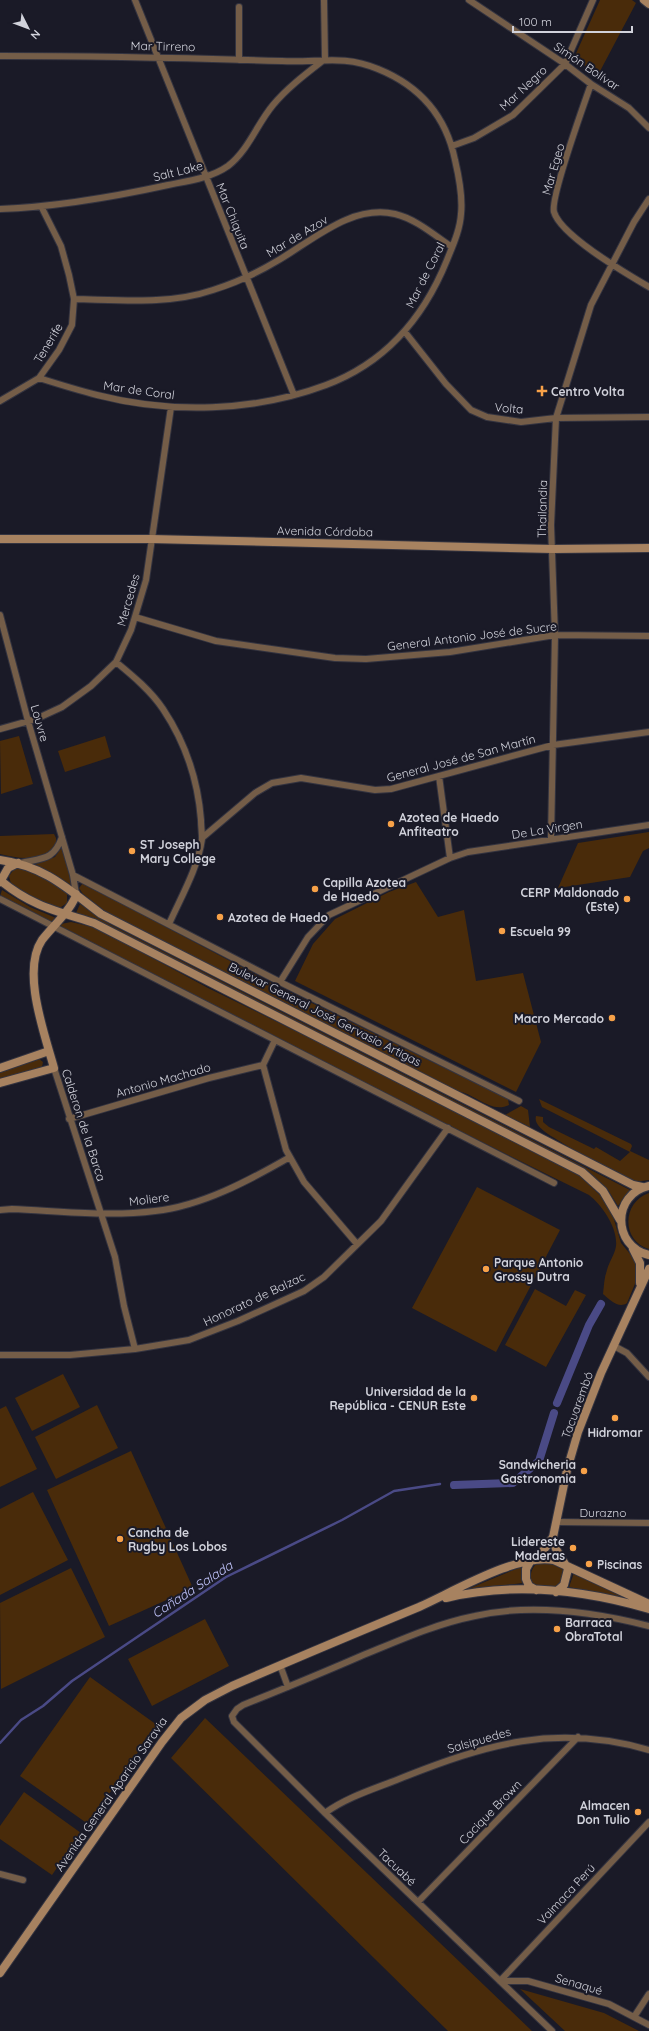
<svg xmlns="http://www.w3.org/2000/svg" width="649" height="2031" font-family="Quicksand,sans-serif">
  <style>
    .green { fill: #492b0a }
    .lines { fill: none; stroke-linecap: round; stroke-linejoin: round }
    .stream { stroke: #4a4a86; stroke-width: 2.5 }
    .canal { stroke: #4a4a86; stroke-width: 8 }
    .street-casing { stroke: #343440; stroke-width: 8 }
    .secondary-casing { stroke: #343440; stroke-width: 10 }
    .street { stroke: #745d48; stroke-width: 6 }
    .secondary { stroke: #a78260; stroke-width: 8 }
    .poi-dot { fill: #f7a148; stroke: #1a1a27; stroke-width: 1.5 }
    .labels { text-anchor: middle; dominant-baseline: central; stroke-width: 4; stroke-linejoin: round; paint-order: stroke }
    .street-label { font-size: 12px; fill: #d1d2db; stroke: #1a1a27 }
    .poi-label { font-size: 12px; font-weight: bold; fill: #d1d2db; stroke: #1a1a27; text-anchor: start }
    .water-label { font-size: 13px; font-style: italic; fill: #bfc2f9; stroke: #1a1a27 }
  </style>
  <rect width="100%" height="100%" fill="#1a1a27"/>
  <path class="green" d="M600,0H632L636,3L598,75L574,58Z
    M19,736L33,784L1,794L0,741Z
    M105,736L111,757L65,772L58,751Z
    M649,832V848L643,851L630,877L558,888L578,843Z
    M54,834L56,838V846C41,862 20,859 0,854V836Z
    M62,847L73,886L35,864L55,857Z
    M15,868C33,869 52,882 67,893V903L58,909L39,902L11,884L9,876Z
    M416,882L438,917L464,910L476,981L523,973L541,1042L516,1092L295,981L313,944L335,919L389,892Z
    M83,883L277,986L508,1099L509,1105C491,1114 475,1094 458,1091L106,912L83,894L79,888Z
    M2,890L30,907L56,918L50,923L0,896Z
    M80,904L111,925L630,1190L618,1206L608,1190L584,1169L111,927L76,913Z
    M71,922L93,927L119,940L208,988L381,1073L579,1175L603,1198L612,1213L621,1243L636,1261L637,1279L627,1303C619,1309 610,1300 603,1294C604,1286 604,1278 607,1270C609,1262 615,1254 616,1246C618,1228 602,1205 589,1195C411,1108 236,1017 60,927L61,924Z
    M39,1059L43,1062L42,1067L0,1079V1072Z
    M539,1099L631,1144L632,1146L630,1151L649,1160V1180L634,1182L572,1150C564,1141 532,1130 536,1116L543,1117V1122L549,1127L594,1149L596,1147L620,1161L630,1152L542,1107Z
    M521,1106L528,1110L530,1127L505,1115Z
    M477,1187L560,1230L496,1352L412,1308Z
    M649,1193V1249C621,1241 622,1202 649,1193Z
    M535,1289L566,1306L575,1290L586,1295L546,1367L505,1345Z
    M63,1374L80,1407L32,1431L15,1398Z
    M97,1405L118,1448L56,1479L35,1437Z
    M6,1406L37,1469L0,1487V1409Z
    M131,1451L193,1588L109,1626L47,1490Z
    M33,1492L68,1560L0,1595V1509Z
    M550,1562L562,1568C565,1573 565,1577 561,1582C553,1594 541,1588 531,1582C530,1575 531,1569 537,1563Z
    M523,1566V1583L468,1589Z
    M71,1568L105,1637L1,1689L0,1603Z
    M574,1573L632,1601L569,1587Z
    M205,1619L229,1666L152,1706L128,1659Z
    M90,1677L157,1725L88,1824L20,1776Z
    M205,1718L532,2031H448L171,1758Z
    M24,1792L81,1833L52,1875L0,1839V1826Z
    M520,1989L604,2013L639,2031H565Z"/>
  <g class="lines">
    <path class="stream" d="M0,1743L21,1720L43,1706L72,1681L226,1577L342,1520L394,1491L440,1484"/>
    <path class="canal" d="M557,1403L589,1325L601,1304
      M454,1485L513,1483L539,1461L554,1413"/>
    <g class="street-casing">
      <path id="street" d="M135,0L294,395
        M469,0L565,64L591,84L629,108L649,128
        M239,7V60
        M0,56C94,56 188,58 282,61C318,63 343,54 378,69C420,86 446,116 455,160C459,177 463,196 461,214C460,230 453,245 447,260C424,317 385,363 326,385C254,412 171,414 97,395C77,390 58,384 39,378
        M591,84C584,104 550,198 554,212C561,236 627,274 649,287
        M452,146L474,138L513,115L565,64L593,0
        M0,209C56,207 113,197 168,185C188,181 211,178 228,166C248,151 257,124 273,105C288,87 307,73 325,59L324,0
        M74,299C121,300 169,305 213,290C235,283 257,273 277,261C312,241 351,204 395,214C416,219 434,235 452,247
        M405,332L446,384L471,410L487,417L521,422L556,418L649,417
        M0,401L39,378L59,350L72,325L74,299L69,275L61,246L42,208
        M0,615L28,721L73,875L76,894
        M135,617L216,641L335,658L366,659L450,652L555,635L649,636
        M116,662C133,676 151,691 163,709C185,742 198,781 201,820C201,826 202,833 202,839C198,868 181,897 169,924
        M0,729L36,719L62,707L91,686L116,662L131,630L146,580L171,407
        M439,776L450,858
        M202,838L255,793L272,783L301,778L375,790L391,789L553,745L649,732
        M551,839L555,635L551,525L556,418L591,305L634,222L649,199
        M21,863C43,858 54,860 62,837
        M73,875L280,982L519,1101
        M0,899L554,1183
        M280,982L308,937L329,915L450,858L468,852L649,825
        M275,1040L263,1065L286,1150L304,1182L357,1244
        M54,1068L115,1257L124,1306L135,1349
        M69,1119L209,1078L263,1065
        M0,1210L12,1209C59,1211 108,1217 155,1211C202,1206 250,1180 290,1157
        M614,1346L627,1353L649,1377
        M0,1355H70L135,1349L189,1340L238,1321L304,1291L324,1277L381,1221L448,1128
        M557,1522L649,1523
        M280,1665L288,1687
        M325,1813C347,1797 374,1789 399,1779C487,1744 555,1723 649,1750
        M0,1874L23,1880
        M418,1902L578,1737
        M500,1981L649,1822
        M500,1981H528L609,2004L649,2025
        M634,2017L649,1994
        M552,2031L325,1813L234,1722L232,1716L237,1709L243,1705C283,1689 322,1673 361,1656C398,1641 435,1624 475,1616C531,1603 594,1612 649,1626"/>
    </g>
    <g class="secondary-casing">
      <path id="secondary" d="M644,0L649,4
        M0,539H151L553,549L649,548
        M0,860C44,866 67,888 101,914L633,1185L642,1187
        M0,880C31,906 57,911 94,923L582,1172L603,1191L620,1220
        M0,882L8,868L18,863
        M0,1068L49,1051
        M0,1083L54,1068C45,1035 21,971 42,940C51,928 74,907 76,894
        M649,1186C612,1194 612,1246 649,1255
        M633,1249L640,1263V1283
        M553,1537L556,1549L568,1569L564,1585L556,1592
        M536,1590L529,1586L526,1579V1569L531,1560L543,1551L553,1537L567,1470L578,1432L601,1373L649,1269
        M446,1598C513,1582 584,1590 649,1609
        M0,1973L162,1742L181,1718L205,1700L232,1686C294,1659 356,1633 419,1607C453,1592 518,1553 554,1560L649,1604"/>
    </g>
    <use href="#street" class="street"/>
    <use href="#secondary" class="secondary"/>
  </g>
  <g class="poi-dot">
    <path d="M540 385h4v4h4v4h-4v4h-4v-4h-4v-4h4z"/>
    <circle cx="391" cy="824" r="4"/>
    <circle cx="132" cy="851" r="4"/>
    <circle cx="315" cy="889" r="4"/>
    <circle cx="627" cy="899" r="4"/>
    <circle cx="220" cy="917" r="4"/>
    <circle cx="502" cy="931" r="4"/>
    <circle cx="612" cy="1018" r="4"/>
    <circle cx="486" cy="1269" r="4"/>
    <circle cx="474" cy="1398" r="4"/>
    <circle cx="615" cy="1418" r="4"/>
    <circle cx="584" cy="1471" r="4"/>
    <circle cx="120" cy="1539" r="4"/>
    <circle cx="573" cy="1548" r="4"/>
    <circle cx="589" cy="1564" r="4"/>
    <circle cx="557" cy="1629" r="4"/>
    <circle cx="638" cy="1812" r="4"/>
  </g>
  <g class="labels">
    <g class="street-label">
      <text transform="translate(163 46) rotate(1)">Mar Tirreno</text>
      <text transform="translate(587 66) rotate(34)">Simón Bolívar</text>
      <text transform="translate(523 88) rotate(-43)">Mar Negro</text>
      <text transform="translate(553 169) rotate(-74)">Mar Egeo</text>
      <text transform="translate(178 171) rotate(-14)">Salt Lake</text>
      <text transform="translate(233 216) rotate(68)">Mar Chiquita</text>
      <text transform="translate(297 236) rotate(-31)">Mar de Azov</text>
      <text transform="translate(425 275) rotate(-63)">Mar de Coral</text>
      <text transform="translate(48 343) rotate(-59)">Tenerife</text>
      <text transform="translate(139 390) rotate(8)">Mar de Coral</text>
      <text transform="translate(509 408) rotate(5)">Volta</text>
      <text transform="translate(542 509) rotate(-89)">Thailandia</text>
      <text transform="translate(325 531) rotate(1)">Avenida Córdoba</text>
      <text transform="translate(128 600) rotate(-74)">Mercedes</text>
      <text transform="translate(472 636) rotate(-7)">General Antonio José de Sucre</text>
      <text transform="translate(40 723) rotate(74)">Louvre</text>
      <text transform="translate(461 758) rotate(-15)">General José de San Martín</text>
      <text transform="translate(547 829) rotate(-9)">De La Virgen</text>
      <text transform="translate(325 1014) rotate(27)">Bulevar General José Gervasio Artigas</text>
      <text transform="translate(163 1080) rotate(-16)">Antonio Machado</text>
      <text transform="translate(84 1125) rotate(72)">Calderon de la Barca</text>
      <text transform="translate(149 1199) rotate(-7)">Moliere</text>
      <text transform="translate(254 1299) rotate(-25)">Honorato de Balzac</text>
      <text transform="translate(577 1405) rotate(-70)">Tacuarembó</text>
      <text x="603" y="1512">Durazno</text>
      <text transform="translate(479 1740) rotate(-16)">Salsipuedes</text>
      <text transform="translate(111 1794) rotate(-55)">Avenida General Aparicio Saravia</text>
      <text transform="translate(490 1812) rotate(-46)">Cacique Brown</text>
      <text transform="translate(397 1867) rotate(44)">Tacuabé</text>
      <text transform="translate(566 1894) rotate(-47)">Vaimaca Perú</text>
      <text transform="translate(579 1984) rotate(16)">Senaqué</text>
    </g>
    <g class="poi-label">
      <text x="551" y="391">Centro Volta</text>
      <text x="399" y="817">Azotea de Haedo<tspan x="399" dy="14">Anfiteatro</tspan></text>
      <text x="140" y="844">ST Joseph<tspan x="140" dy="14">Mary College</tspan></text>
      <text x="323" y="882">Capilla Azotea<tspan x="323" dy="14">de Haedo</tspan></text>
      <text x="619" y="892" text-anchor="end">CERP Maldonado<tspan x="619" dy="14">(Este)</tspan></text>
      <text x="228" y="917">Azotea de Haedo</text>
      <text x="510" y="931">Escuela 99</text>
      <text x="604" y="1018" text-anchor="end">Macro Mercado</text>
      <text x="494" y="1262">Parque Antonio<tspan x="494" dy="14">Grossy Dutra</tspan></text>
      <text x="466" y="1391" text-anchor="end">Universidad de la<tspan x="466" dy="14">República - CENUR Este</tspan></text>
      <text x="615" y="1432" text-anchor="middle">Hidromar</text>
      <text x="576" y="1464" text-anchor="end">Sandwicheria<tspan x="576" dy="14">Gastronomia</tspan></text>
      <text x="128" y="1532">Cancha de<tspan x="128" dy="14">Rugby Los Lobos</tspan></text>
      <text x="565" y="1541" text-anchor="end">Lidereste<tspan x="565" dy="14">Maderas</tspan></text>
      <text x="597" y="1564">Piscinas</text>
      <text x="565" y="1622">Barraca<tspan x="565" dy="14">ObraTotal</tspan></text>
      <text x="630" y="1805" text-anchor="end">Almacen<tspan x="630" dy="14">Don Tulio</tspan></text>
    </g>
    <g class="water-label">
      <text transform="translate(192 1589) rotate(-33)">Cañada Salada</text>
    </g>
  </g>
  <g transform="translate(28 28) rotate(132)" stroke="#1a1a27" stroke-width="3" paint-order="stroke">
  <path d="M0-3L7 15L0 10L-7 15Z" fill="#d1d2db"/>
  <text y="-6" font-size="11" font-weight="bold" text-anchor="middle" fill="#d1d2db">N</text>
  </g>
  <path d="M513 26v6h119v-6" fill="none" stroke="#d1d2db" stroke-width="2"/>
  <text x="519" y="26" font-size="12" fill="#d1d2db" stroke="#1a1a27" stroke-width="3" paint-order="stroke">100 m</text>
</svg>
